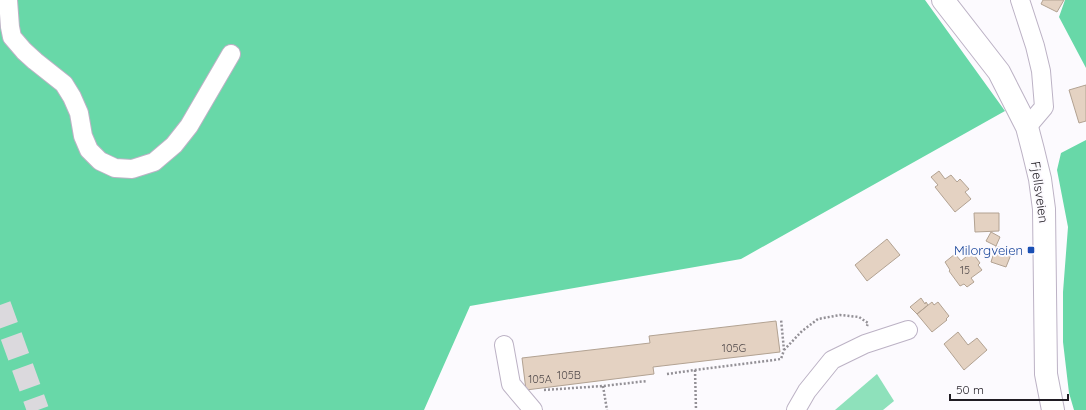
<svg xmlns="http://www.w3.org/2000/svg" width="1086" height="410" font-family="Quicksand,sans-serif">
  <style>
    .green { fill: #8ee1bb }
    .forest { fill: #68d8a8 }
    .building { fill: #e4d2c2; stroke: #b2a292 }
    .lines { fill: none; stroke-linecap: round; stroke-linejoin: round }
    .highway-tunnel { stroke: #dbd9dd; stroke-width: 22; stroke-dasharray: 22 11; stroke-linecap: butt }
    .minor-casing { stroke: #bcb2c5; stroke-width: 20 }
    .major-casing { stroke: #bcb2c5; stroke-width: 24 }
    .path { stroke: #939096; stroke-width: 2.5; stroke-dasharray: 2 2; stroke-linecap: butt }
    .minor { stroke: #fff; stroke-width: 18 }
    .major { stroke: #fff; stroke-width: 22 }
    .transit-dot { fill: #1a4fb4; stroke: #fcfafe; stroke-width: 1.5 }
    .labels { text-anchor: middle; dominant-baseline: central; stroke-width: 4; stroke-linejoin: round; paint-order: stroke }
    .number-label { font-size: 11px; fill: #514a4b }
    .street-label { font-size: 13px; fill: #201c23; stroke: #fcfafe }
    .transit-label { font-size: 13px; fill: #164399; stroke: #fcfafe; text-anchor: end }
  </style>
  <rect width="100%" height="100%" fill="#fcfafe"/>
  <path class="green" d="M877,374L894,401L883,410H835Z"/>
  <path class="forest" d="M0,0H925L1005,111L741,259L470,306L424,410H0Z
    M1065,0H1086V68L1059,17Z
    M1086,140V410H1074L1069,393L1063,342V292L1068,227L1057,170L1061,153Z"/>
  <path class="building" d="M1043,0H1064L1057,12L1041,4Z
    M1086,85V121L1079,123L1069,90Z
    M939,171L945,179L951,175L957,182L960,179L969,189L965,192L971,199L955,212L935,187L938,185L931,177Z
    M974,213H999V231L975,232Z
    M991,232L1000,237L996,246L986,241Z
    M887,239L900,255L867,281L855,265Z
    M996,246L1012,252L1006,267L991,262Z
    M972,252L980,263L978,265L982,270L971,278L974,282L967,287L964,284L960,286L949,271L950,270L945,262L955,254L961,261Z
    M921,298L925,304L926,302L928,305L917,314L910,307Z
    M932,302L934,305L938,302L949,316L946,319L947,320L932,332L917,314Z
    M776,321L780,352L653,367L654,374L526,390L522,358L650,343L649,336Z
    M958,332L968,345L977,338L987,350L964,370L944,344Z"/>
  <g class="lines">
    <path class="highway-tunnel" d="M0,305L38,410"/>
    <g class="minor-casing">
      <path id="minor" d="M8,0L10,27L12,37L24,51L35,61L64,84L72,97L79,113L83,136L89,150L100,161L115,168L132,169L154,162L174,145L189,126L231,54
        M1020,0L1035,46L1041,71L1044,107L1027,127
        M504,345L511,384L533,410
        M796,410L807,391L832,360L865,344L908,330"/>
    </g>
    <g class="major-casing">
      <path id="major" d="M943,0L999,72L1027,127L1033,150L1040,179L1044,209L1046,374L1053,410"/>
    </g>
    <path class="path" d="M784,350L802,331L818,319L840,315L859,317L868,323L867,326
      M695,370L696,410
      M667,374L695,370L781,359L784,350L781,319
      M603,386L607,410
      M544,390L603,386L647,381"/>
    <use href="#minor" class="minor"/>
    <use href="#major" class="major"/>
  </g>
  <rect class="transit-dot" x="1027" y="246" width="8" height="8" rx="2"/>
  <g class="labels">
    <g class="number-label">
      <text x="965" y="270">15</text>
      <text x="734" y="348">105G</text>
      <text x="569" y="375">105B</text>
      <text x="540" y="379">105A</text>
    </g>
    <g class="street-label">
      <text transform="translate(1040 192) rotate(82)">Fjellsveien</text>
    </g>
    <g class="transit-label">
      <text x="1023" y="250">Milorgveien</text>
    </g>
  </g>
  <path d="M950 394v6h118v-6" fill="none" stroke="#201c23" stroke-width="2"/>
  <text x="956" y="394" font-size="12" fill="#201c23" stroke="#fcfafe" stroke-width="3" paint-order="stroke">50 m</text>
</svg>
